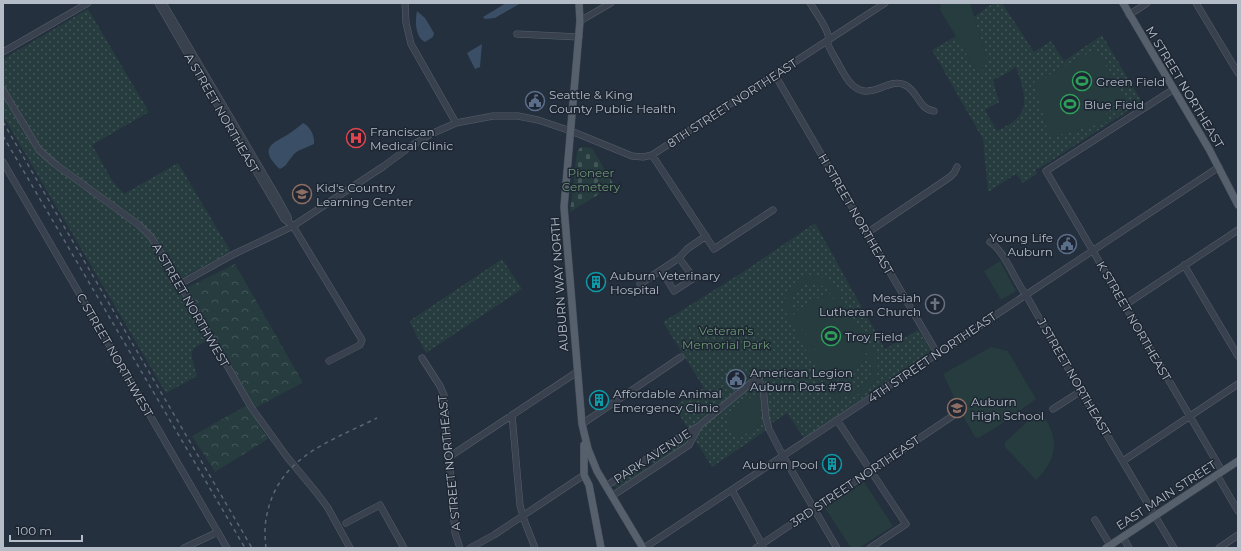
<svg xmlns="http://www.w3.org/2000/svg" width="1241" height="551" font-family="Montserrat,sans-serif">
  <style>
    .grass { fill: url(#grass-dots); fill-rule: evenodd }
    .forest { fill: url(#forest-crowns) }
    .cemetery { fill: url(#cemetery-stones) }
    .garden { fill: #263c3e; fill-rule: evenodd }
    .water { fill: #3a4e65 }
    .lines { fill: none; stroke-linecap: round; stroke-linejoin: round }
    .minor-casing { stroke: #565f6b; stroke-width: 7 }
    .major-casing { stroke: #444d59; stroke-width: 8 }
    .minor { stroke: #38414d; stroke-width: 6 }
    .major { stroke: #56606d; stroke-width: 7 }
    .rail { stroke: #5a6674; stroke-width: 1.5; stroke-dasharray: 4 4; stroke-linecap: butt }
    .labels { text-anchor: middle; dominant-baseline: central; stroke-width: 3; stroke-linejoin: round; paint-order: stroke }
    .poi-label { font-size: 12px; fill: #b4bcc8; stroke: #1d2632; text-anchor: start }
    .street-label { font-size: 12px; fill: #b4bcc8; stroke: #1d2632 }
    .park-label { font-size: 12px; fill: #6c9874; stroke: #1d2632 }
  </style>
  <defs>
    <pattern id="grass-dots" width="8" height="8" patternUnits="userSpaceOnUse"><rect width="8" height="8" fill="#263c3e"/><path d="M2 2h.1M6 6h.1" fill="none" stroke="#435658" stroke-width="1.8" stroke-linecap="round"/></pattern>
    <pattern id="forest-crowns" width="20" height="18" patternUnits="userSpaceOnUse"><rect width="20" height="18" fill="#263c3e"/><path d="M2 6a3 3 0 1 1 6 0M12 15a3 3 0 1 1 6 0" fill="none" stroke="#435658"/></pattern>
    <pattern id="cemetery-stones" width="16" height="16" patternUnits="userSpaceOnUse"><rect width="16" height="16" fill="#263c3e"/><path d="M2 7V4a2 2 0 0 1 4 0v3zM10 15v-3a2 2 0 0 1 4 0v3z" fill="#435658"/></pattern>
  </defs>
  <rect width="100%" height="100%" fill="#24303d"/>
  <path class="grass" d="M993,3H1002L1034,52L1051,41L1064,61L1102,35L1142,102L1040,168L1036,169L1037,174L1023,183L1016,174L988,192L983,139L932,50L956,36L978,73L987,60L974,17ZM1016,67C1020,80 1031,104 1018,117C1013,123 1004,127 997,131L985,110L999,102L993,80L1004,75Z
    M88,9L149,112L92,145L113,182L124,194L178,163L231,252L178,280L212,339C186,351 190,349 197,376L166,393L3,116V59Z
    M815,223L885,349L918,330L931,350L929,353L804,438L787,413L771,424V427L712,467L674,406L704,388L663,322L743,272Z
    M502,259L522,289L426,353L410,323L411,320Z
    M686,437L688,439L687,443L655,464L651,461Z
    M645,464L647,469L617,488L614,486L615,483Z"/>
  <path class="forest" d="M235,264L302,381V383L250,411L268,439L215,472L192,436L249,404L184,289Z"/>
  <path class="cemetery" d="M584,147L592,148L614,185L570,212L577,152L580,148Z"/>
  <path class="garden" d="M941,3H970L987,60L982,71L978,73L940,10Z
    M1094,50L1098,51L1125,101L1114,106L1104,109L1110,121L1052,137L1049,136L1034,82L1047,77V76Z
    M1000,261L1016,291L1001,300L984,271Z
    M808,276C818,275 826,278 833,284L876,356C884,381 864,401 839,394L841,397L835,401L788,318C780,299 789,281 808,276ZM810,283L819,284L829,290L869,357C880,381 853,401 834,383L792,312C789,298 796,287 810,283Z
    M827,293V294L830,293L868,358L866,360V361L836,379L835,378L832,379L794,314L797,312L796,311Z
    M991,347L1008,351L1036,399L997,427L978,438L975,437L964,418L943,374Z
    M760,396L761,402L759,403L761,421C753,430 744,439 732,434C723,423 730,408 741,402C747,398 753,397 760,396Z
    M1039,411C1060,435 1059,458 1036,480L1005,447V442Z
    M864,482L893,526L859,548H851L825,508Z"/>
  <path class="water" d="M506,3H521L495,18L485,19L483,17Z
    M417,11L425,18L434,33L433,37L425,42C415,37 415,21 417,11Z
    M482,44L480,67L475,69L467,53Z
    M303,123C310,126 315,136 314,144L298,151L294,154L285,166L280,169C276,166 274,163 271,159C262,144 281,140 290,133C295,130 299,126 303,123Z"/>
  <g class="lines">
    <g class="minor-casing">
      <path id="minor" d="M158,3L284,219L293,226L362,340L360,345L329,361
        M163,3L277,197L288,217L289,222
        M405,3L406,23L411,44L456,123
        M810,3C815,11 826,26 828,35C829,38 828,41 828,44C829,48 833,54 835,58C842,69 849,89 864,91C879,93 891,78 905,85C918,91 919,110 934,111
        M1196,3L1238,73
        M1129,15L1147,3
        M580,21L611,3
        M517,34L579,37
        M3,52L88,3
        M775,75L937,353
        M1174,89L1046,171L1222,471
        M3,90L39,150L55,164L139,225L151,237L180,284L251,407L287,457L316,492L328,508L350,548
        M652,155L714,249L773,210
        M3,162L227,548
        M867,233L950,177L954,173L957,167
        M990,242C1004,250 1015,281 1026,295L1081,391L1174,548
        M1184,265L1238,356
        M661,270L674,291L694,278L679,258
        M180,284L234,254L293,226L384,166L411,146L431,134L456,123L493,116H518L538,120L571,131L632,156L643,157L652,155L885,3
        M640,284L679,258L687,249L706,236
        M1125,305L1238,230
        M422,358L440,386L444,395L455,533L460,548
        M1053,409L1081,391
        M512,415L520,505L523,517L535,548
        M837,420L906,524L870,548
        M582,424L681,357
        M449,457L577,372
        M1123,461L1238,384
        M1217,475L1238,511
        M606,486L683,435L699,426L757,378L763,387L766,418L769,429L783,456L837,548
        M732,490L764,548
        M612,496L689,445L699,426
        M1095,520L1110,545
        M346,523L380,505L404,548
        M1123,537L1129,548
        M184,548L218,532
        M470,548L494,535L584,475
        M644,548L1219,167
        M756,548L954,415
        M1219,548L1238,535"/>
    </g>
    <g class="major-casing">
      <path id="major" d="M579,3L580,21L564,207L582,424L588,449L597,471L643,548
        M1123,3L1209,149L1238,205
        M584,445V475L589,485L601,548
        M1106,548L1238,461"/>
    </g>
    <use href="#minor" class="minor"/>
    <use href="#major" class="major"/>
    <path class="rail" d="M3,122L252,548
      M3,136L245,548
      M266,548C265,541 265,534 265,527C272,459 325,444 377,418"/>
  </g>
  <defs>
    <g id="stadium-ring" transform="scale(1)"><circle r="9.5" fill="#1d2632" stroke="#2e9e5b" stroke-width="1.5"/><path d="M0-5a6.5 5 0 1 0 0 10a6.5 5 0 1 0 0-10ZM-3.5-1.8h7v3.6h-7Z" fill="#2e9e5b"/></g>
    <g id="civic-ring" transform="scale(1)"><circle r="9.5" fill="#1d2632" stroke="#5c6f8a" stroke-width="1.5"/><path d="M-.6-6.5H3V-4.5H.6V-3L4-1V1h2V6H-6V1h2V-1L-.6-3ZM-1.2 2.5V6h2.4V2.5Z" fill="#5c6f8a"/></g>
    <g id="hospital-ring" transform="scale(1)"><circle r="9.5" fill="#1d2632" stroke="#e0444e" stroke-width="1.5"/><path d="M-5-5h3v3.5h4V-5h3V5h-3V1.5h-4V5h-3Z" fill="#e0444e"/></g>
    <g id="school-ring" transform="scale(1)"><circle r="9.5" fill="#1d2632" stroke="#8d6e63" stroke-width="1.5"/><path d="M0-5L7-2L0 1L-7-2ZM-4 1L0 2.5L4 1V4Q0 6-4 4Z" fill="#8d6e63"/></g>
    <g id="building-ring" transform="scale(1)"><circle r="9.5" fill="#1d2632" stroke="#0f9aa8" stroke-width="1.5"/><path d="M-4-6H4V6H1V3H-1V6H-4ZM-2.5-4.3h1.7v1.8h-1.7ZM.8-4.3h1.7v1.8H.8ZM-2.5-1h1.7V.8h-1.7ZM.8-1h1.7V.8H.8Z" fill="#0f9aa8"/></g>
    <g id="church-ring" transform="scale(1)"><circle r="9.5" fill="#1d2632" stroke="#6b7280" stroke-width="1.5"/><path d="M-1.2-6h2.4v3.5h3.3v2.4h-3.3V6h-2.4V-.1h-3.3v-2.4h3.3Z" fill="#6b7280"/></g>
  </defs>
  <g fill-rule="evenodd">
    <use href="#stadium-ring" x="1082" y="81"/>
    <use href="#civic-ring" x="535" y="101"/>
    <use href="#stadium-ring" x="1070" y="104"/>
    <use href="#hospital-ring" x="356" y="138"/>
    <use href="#school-ring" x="302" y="194"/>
    <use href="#civic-ring" x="1067" y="244"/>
    <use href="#building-ring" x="596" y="282"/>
    <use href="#church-ring" x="935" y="304"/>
    <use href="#stadium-ring" x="831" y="336"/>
    <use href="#civic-ring" x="736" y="379"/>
    <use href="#building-ring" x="599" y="400"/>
    <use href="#school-ring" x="957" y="408"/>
    <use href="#building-ring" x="832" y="464"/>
  </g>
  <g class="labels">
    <g class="poi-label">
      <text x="1096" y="81">Green Field</text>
      <text x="549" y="94">Seattle &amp; King<tspan x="549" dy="14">County Public Health</tspan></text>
      <text x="1084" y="104">Blue Field</text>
      <text x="370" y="131">Franciscan<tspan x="370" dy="14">Medical Clinic</tspan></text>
      <text x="316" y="187">Kid's Country<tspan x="316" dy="14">Learning Center</tspan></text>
      <text x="1053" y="237" text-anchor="end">Young Life<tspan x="1053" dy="14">Auburn</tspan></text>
      <text x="610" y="275">Auburn Veterinary<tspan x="610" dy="14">Hospital</tspan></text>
      <text x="921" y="297" text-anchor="end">Messiah<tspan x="921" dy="14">Lutheran Church</tspan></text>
      <text x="845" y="336">Troy Field</text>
      <text x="750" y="372">American Legion<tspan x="750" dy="14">Auburn Post #78</tspan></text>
      <text x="613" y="393">Affordable Animal<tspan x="613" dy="14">Emergency Clinic</tspan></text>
      <text x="971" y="401">Auburn<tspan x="971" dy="14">High School</tspan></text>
      <text x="818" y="464" text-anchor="end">Auburn Pool</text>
    </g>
    <g class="street-label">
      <text transform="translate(1185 87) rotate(59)">M STREET NORTHEAST</text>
      <text transform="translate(732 103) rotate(-33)">8TH STREET NORTHEAST</text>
      <text transform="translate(222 113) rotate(60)">A STREET NORTHEAST</text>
      <text transform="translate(856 214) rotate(60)">H STREET NORTHEAST</text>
      <text transform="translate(559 284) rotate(-94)">AUBURN WAY NORTH</text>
      <text transform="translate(191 305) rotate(60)">A STREET NORTHWEST</text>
      <text transform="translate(1134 321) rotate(60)">K STREET NORTHEAST</text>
      <text transform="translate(115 355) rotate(60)">C STREET NORTHWEST</text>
      <text transform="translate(932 357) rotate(-34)">4TH STREET NORTHEAST</text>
      <text transform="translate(1074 377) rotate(60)">J STREET NORTHEAST</text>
      <text transform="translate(652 456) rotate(-33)">PARK AVENUE</text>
      <text transform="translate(449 463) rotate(-96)">A STREET NORTHEAST</text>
      <text transform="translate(855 481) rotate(-34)">3RD STREET NORTHEAST</text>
      <text transform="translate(1166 495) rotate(-33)">EAST MAIN STREET</text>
    </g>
    <g class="park-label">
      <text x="591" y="172">Pioneer<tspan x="591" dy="14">Cemetery</tspan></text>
      <text x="726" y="330">Veteran's<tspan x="726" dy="14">Memorial Park</tspan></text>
    </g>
  </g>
  <rect width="1241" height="551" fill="none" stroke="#b4bcc8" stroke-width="8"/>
  <path d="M10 535v6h72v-6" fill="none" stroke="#b4bcc8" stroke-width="2"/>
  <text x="16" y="535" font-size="12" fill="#b4bcc8" stroke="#1d2632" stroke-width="3" paint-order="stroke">100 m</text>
</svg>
